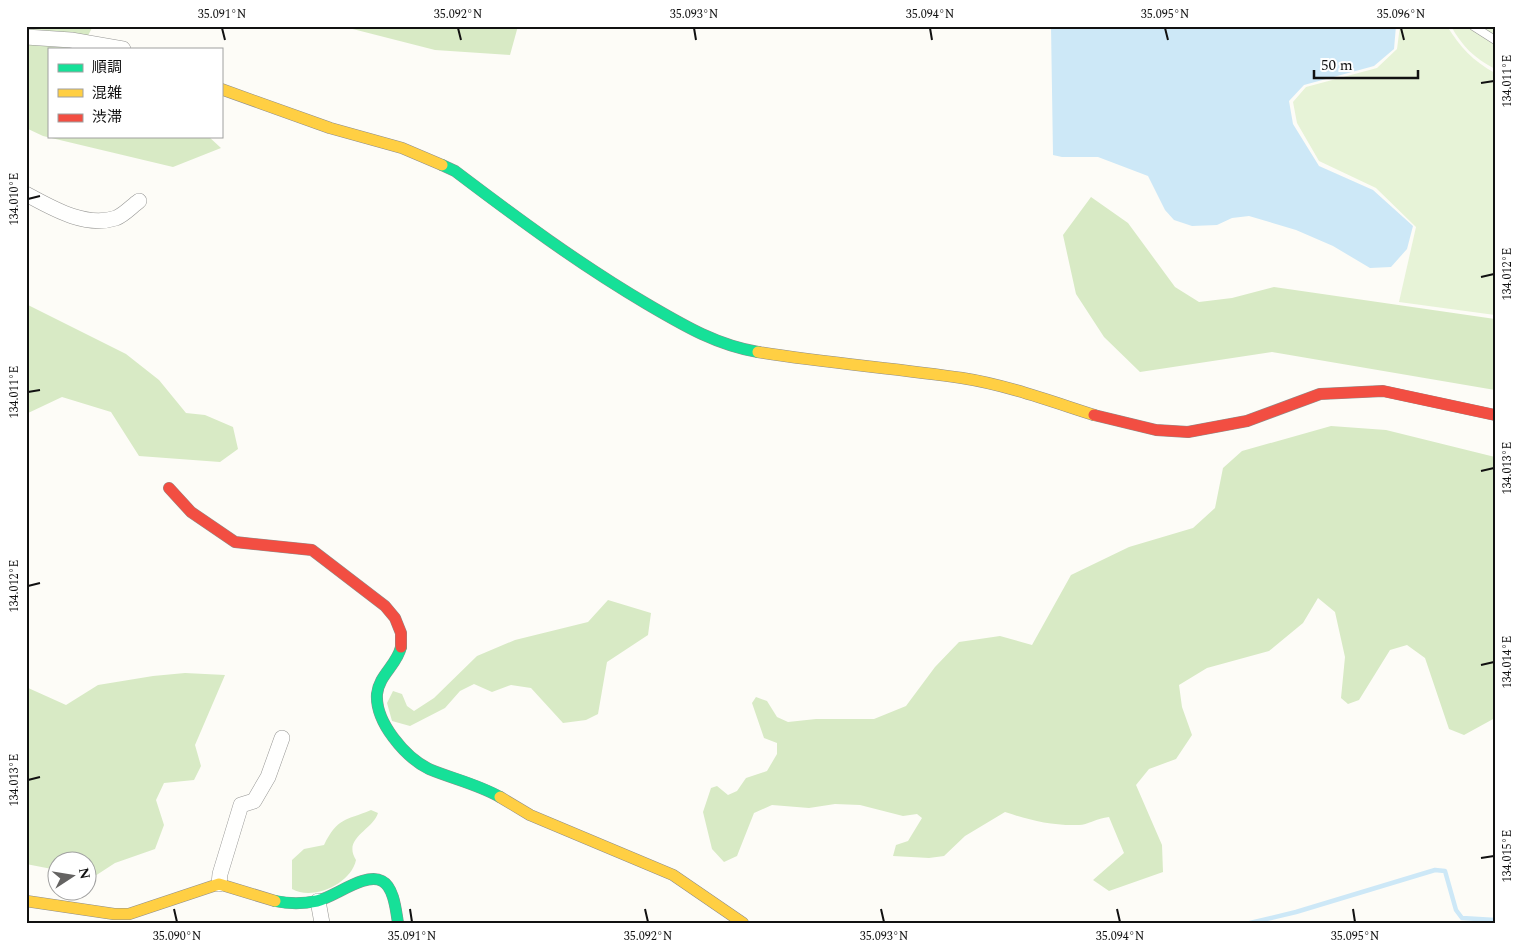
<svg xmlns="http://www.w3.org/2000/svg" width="1521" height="949" font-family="Spectral,'Noto Sans JP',serif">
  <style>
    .green { fill: #e7f3d7 }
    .forest { fill: #d8eac5 }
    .water { fill: #cde8f7 }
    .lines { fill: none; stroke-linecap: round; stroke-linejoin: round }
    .stream { stroke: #cde8f7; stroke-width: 4.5 }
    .lane-casing { stroke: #979795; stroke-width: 9 }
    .street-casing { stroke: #979795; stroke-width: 16 }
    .fast-casing { stroke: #8e8d8b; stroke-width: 12 }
    .slow-casing { stroke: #8e8d8b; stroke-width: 12 }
    .jam-casing { stroke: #8e8d8b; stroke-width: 12 }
    .lane { stroke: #fffffe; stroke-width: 8 }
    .street { stroke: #fffffe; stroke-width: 15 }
    .fast { stroke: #16e098; stroke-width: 11 }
    .slow { stroke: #ffcf43; stroke-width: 11 }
    .jam { stroke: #f24e42; stroke-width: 11 }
    .ticks { fill: none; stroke: #111; stroke-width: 2 }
    .neatline { fill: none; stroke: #111; stroke-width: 2 }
    .ticks-label { font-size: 12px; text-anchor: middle; fill: #111 }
  </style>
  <rect width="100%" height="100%" fill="#fdfcf7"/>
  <path class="green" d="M1400,26H1447C1460,47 1473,61 1495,73V315L1399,302L1416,227L1376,188L1319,161L1297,123L1293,102L1306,87L1377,68L1397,49Z
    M1451,26H1495V69C1474,58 1462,46 1451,26Z"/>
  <path class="forest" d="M26,26H93L81,49H49V136H208L221,148L173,167L43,136L26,128Z
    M341,26H518L510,55L435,50Z
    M1091,197L1128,223L1175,287L1199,302L1232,298L1274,287L1495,319V390L1272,352L1140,372L1104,337L1076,294L1063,235Z
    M26,304L126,354L159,380L186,413L205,415L233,427L238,449L220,462L139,456L111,412L62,397L26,414Z
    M1331,426L1386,430L1495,457V718L1464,735L1449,729L1425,658L1407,645L1390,650L1359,700L1348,704L1341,698L1345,657L1335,612L1318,598L1303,623L1269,651L1207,668L1179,685L1182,707L1192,735L1176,759L1149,769L1136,785L1162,845L1163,872L1109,891L1093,880L1124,853L1109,817C1097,818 1087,825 1079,825C1052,826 1029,820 1005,812L965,836L944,856L929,858L893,856L896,845L908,841L922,818L917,814L903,816L860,805L835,804L809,808L772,805L754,813L737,856L724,862L712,849L703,812L711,788L717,786L728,795L737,791L746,778L767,771L777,754V743L764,738L752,703L756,697L767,701L777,717L788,722L816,719H874L906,706L935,667L959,642L1000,636L1032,645L1071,575L1129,547L1193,528L1215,508L1223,468L1242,451Z
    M608,600L651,613L648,635L607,662L598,714L586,720L563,723L531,688L511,685L492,692L474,684L460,691L445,708L410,726L392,721L387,703L393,691L402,694L407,706L414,711L434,698L477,656L515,640L588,622Z
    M185,673L225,675L195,745L201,766L194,780L164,783L156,800L164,825L155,849L115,863L95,876L88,875V862H58L57,870L26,864V687L66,705L98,685L153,676Z
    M371,810L378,813C373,830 342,838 356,860C351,884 313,901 292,889V860L304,849L324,845C338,817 345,821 371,810Z"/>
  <path class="water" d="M1051,26H1396L1394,49L1374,66L1304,85L1289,101L1293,124L1319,166L1373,190L1413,226L1407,249L1391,267L1370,268L1333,246L1296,230L1249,216L1232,218L1217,225L1192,226L1174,220L1165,210L1148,176L1098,157H1062L1053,155Z"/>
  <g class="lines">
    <path class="stream" d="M1250,923L1296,912L1435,870L1445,871L1456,910L1462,918L1495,920"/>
    <g class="lane-casing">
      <path id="lane" d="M1473,26L1495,40"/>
    </g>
    <g class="street-casing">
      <path id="street" d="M26,37L71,40L123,49
        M26,194C52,208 85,228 116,218C124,215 132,206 139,201
        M219,884L220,874L241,805L254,801L268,777L282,738
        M318,901L322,923"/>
    </g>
    <g class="fast-casing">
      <path id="fast" d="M442,165L455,171C517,218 579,264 647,304C683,325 716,345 758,352
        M401,647C397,665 379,675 377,694C375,722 405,757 429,769C453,779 477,784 500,797
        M275,901C289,904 303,904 317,901C335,897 365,872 382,881C394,887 396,911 398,923"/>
    </g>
    <g class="slow-casing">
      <path id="slow" d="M221,89L330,128L402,148L442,165
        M758,352C826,363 894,368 962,378C1007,385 1050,401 1094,415
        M500,797L530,815L673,875L743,923
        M26,901L114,914H129L219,884L275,901"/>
    </g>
    <g class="jam-casing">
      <path id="jam" d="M1094,415L1156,430L1188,432L1247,421L1320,394L1383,391L1495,415
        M169,488L191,512L235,542L312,550L385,606L395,618L401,633V647"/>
    </g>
    <use href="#lane" class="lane"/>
    <use href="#street" class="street"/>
    <use href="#fast" class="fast"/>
    <use href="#slow" class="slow"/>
    <use href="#jam" class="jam"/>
  </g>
  <path class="ticks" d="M222,28L225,40M458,28L461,40M694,28L696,40M930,28L932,40M1165,28L1168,40M1401,28L1404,40M1481,83L1494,81M28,199L40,196M1481,277L1494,274M28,392L40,390M1481,471L1494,468M28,586L40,583M1481,665L1494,662M28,780L40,777M1481,858L1494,856M174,909L177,922M410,909L412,922M645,909L648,922M881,909L884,922M1117,909L1120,922M1353,909L1355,922"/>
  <rect width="1521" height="949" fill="none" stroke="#ffffff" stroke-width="55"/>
  <rect x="48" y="48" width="175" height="90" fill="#ffffff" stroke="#a0a0a0"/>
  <rect x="58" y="64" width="25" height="8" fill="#16e098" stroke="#a0a0a0"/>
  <text x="92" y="72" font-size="15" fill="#111111">順調</text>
  <rect x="58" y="89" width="25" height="8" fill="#ffcf43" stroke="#a0a0a0"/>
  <text x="92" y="98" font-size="15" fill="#111111">混雑</text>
  <rect x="58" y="114" width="25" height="8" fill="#f24e42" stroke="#a0a0a0"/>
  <text x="92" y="122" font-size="15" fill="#111111">渋滞</text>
  <g transform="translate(72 876) rotate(78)"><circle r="24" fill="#ffffff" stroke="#a0a0a0"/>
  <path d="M0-4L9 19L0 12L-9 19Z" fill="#646362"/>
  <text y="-8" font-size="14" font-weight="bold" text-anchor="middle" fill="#111111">N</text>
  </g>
  <path d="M1314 70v8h104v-8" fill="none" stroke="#111111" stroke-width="2.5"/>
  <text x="1321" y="70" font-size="15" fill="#111111" stroke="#ffffff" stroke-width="4" paint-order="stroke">50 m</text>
  <rect x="28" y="28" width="1466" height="894" class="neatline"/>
  <g class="ticks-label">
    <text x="222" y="18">35.091°N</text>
    <text x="458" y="18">35.092°N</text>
    <text x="694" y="18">35.093°N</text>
    <text x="930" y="18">35.094°N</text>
    <text x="1165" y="18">35.095°N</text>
    <text x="1401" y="18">35.096°N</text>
    <text transform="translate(1507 81) rotate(-90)" y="4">134.011°E</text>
    <text transform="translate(14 199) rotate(-90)" y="4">134.010°E</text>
    <text transform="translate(1507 274) rotate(-90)" y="4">134.012°E</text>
    <text transform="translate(14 392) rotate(-90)" y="4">134.011°E</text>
    <text transform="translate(1507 468) rotate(-90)" y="4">134.013°E</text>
    <text transform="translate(14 586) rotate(-90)" y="4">134.012°E</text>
    <text transform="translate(1507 662) rotate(-90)" y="4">134.014°E</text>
    <text transform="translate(14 780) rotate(-90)" y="4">134.013°E</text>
    <text transform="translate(1507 856) rotate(-90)" y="4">134.015°E</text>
    <text x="177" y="940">35.090°N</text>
    <text x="412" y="940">35.091°N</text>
    <text x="648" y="940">35.092°N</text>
    <text x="884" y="940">35.093°N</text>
    <text x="1120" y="940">35.094°N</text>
    <text x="1355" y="940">35.095°N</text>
  </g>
</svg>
